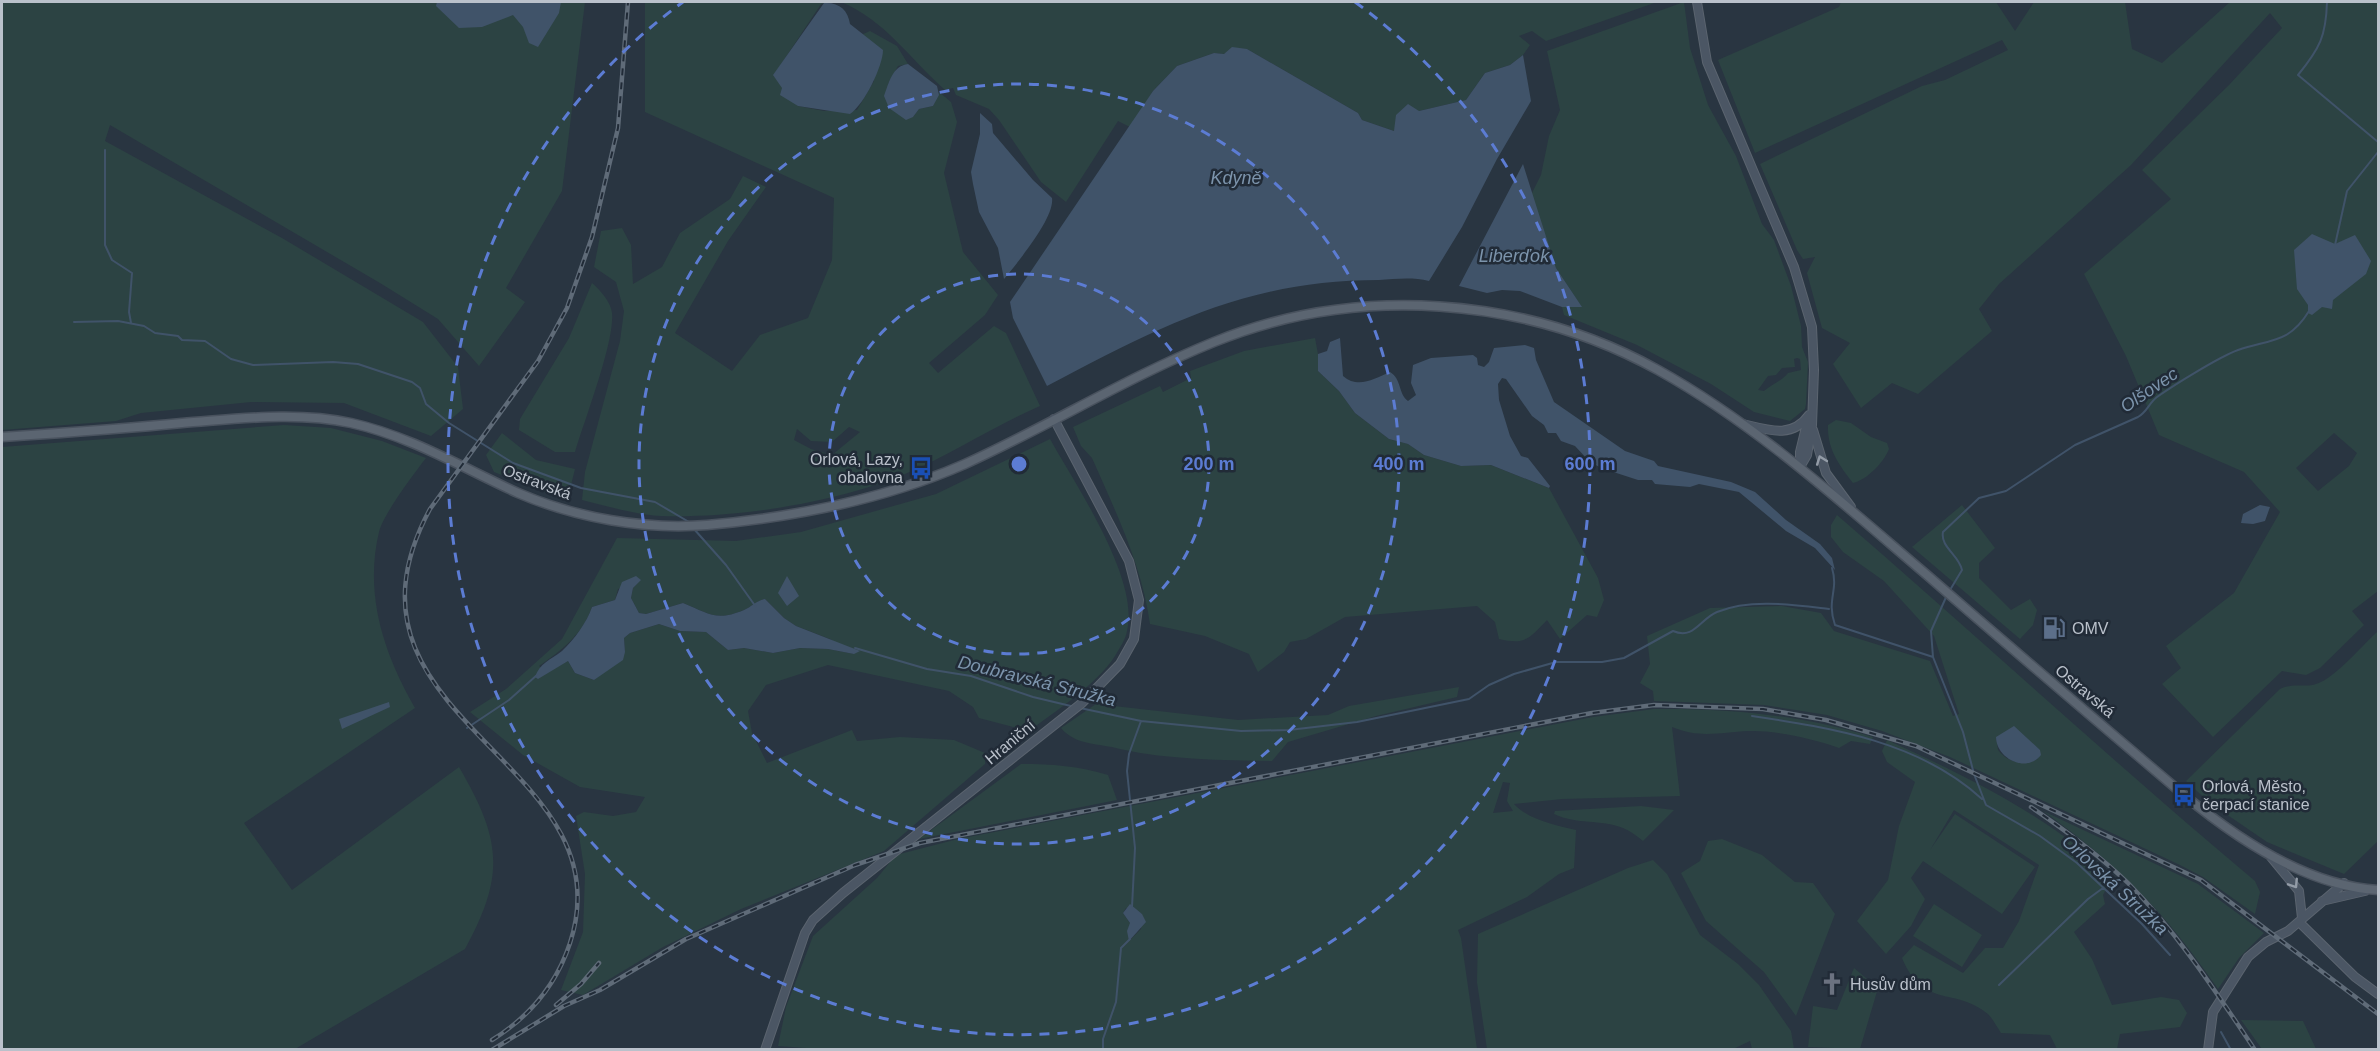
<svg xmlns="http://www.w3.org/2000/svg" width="2380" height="1051" font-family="Helvetica,sans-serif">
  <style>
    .green { fill: #2c4343; fill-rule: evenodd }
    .water { fill: #405369 }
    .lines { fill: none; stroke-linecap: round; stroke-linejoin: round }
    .stream { stroke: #405369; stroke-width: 2 }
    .secondary-casing { stroke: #5b646f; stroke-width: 10 }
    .primary-casing { stroke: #49525e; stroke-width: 11 }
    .secondary { stroke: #4b5664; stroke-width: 8 }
    .primary { stroke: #5b6571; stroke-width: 8 }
    .rail-casing { stroke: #5f6b78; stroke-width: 4.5 }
    .rail { stroke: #212b37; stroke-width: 2; stroke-dasharray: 7; stroke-linecap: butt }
    .oneway { stroke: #939ca7 }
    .ring { fill: none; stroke: #5c7cd3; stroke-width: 3; stroke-dasharray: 10 8 }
    .labels { text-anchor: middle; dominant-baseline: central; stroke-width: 5; stroke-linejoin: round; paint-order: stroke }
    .poi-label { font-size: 16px; fill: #bac1cb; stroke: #212b37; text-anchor: start }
    .street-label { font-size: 16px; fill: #bac1cb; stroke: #212b37 }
    .water-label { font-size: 18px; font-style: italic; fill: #7c94ac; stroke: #212b37 }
    .centre { fill: #5c7cd3; stroke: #212b37; stroke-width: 3 }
    .ring-label { font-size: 18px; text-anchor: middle; font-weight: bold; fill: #5c7cd3; stroke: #212b37; stroke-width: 5; stroke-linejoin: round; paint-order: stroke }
  </style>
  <rect width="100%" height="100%" fill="#293541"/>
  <path class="green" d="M2,2H585L562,191L506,288L525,302L479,366L438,319L380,283L110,125L105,141L282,238L423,322L458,367L463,409L431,436L344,403L251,402L141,413L116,421L2,430Z
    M645,2H828L821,4L774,75L798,106L824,111L857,110L874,81L861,35L870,31L897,46L908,64L898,66L888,84L913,117L919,109L933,106L939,92L951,102L957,122L944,173L963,252L998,295L985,315L929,363L938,373L994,326L1006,333L1040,406C994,426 950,455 905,474C836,503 737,518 662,516C636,515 607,506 582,500L585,472L620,341L624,311L616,282L594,267L601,231L622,228L631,245L633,284L662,267L680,233L730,199L743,176L766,187L728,241L675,333L732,371L760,335L808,318L832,260L834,198L645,112ZM849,427L860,432L832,455L811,449L794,440L797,429L811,441L832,442Z
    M841,2H1657L1546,41L1532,31L1519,36L1530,45L1523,55L1510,65L1485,73L1466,100L1419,111L1394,131L1362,120L1358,113L1247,49L1224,54L1214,53L1177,66L1153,91L1130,127L1118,121L1066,202L1041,182L999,120L989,109L956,95L953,88L945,90C910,59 885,20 841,2Z
    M1684,2L1690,48L1708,105L1736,156L1762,224L1774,240L1791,286L1801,326L1802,347L1808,362L1806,404L1805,409L1790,421L1754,412L1711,384L1637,345L1564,315L1562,307L1581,306L1556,268L1531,195L1541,175L1549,136L1560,110L1547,51ZM1797,358L1800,359L1801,370L1788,373C1782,381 1772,384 1764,391L1758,390L1768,376L1776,375L1782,368L1795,367L1794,359Z
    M1841,2H1996L2015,31L2034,2H2125L2132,49L2162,63L2230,2H2378V591L2352,611L2364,625L2320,668L2306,675L2282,671L2213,737L2162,684L2181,668L2166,646L2234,593L2280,512L2244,472L2159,435L2126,356L2084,274L2171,199L2142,170L2229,85L2282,28L2270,13L2131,165L1999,284L1979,309L1992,331L1918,394L1892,383L1861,408L1833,364L1850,343L1822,328L1807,273L1815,257L1803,259L1797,250L1760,164L1922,86L1945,80L2008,50L2002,40L1755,153L1718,60L1839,7ZM2334,433L2357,453L2349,466L2318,491L2296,468Z
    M592,283C600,290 611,302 612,313C615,341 584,421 575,452H555L519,430L520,419L569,338Z
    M1315,338L1318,354V371L1339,391L1355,413L1389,439L1408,444L1424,455L1461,466L1491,465L1549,488L1598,578L1604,600L1597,617L1587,615L1560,639L1547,620C1529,639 1525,645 1499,639L1495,622L1477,606L1345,617L1306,639L1290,642L1284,652L1258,672L1249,654L1205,636L1150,624C1142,566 1116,512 1092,458L1081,446L1073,427L1160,386L1163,392L1191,378L1190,371L1244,351Z
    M1836,420L1851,423L1871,437L1887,443L1889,449C1884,462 1867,480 1853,483C1839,465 1827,449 1828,425Z
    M284,425L331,428L382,441L426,458C413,475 384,513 379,532C364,595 384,654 415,708L244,823L292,890L459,767C501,839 506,874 465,949L295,1049L2,1050V447Z
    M502,433L536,460L575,469L567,501L494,472L486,455Z
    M1050,439C1075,484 1140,579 1127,631C1126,639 1119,649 1115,656C1096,685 1057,710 1029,731L979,718L973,707L949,691L828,665L766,685L748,711L752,733L767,763L852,730L857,741L900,737L954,740L985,753V764L884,851L741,909L663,947L583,995L561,990L583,932L585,874L576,816L584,812L613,816L636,812L645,797L580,787L523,755L470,712L506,689L562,639L617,538L736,541L801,532L936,494ZM640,580L633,588L631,598L639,613L646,614L683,603C708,613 716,622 744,610C751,607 757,601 765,599L784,618L796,626L830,639L854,654L828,649L800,648L773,653L744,648L728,650L706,632L680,631L659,624L630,633L624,638L625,652L594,680L575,673L568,661L547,672L539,666C561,651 583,634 592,607L615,600L618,589Z
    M1962,505L1995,548L1979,563V578L2011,610L2030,599L2037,610L2033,625L2020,639L1912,547Z
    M1837,515C1977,636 2113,762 2255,881L2260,892L2255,914L2203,877L2180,865L1950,757L1882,731L1827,715L1764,705L1654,701L1653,691L1640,683L1650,664L1647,636L1710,608L1782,606L1821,613L1834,631L1930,661L1953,716L1959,714L1934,636L1884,581L1843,552L1831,537V525ZM1996,737L2038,759C2022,764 2009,764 1998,750Z
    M2378,631V841L2344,874L2267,842L2210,803L2186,781L2280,689C2298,681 2305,690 2321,682C2337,675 2365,643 2378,631Z
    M1459,687L1457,697L1376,716L1288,742L1272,761C1221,760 1170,760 1120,749C1099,743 1076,746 1061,728L1096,704L1238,720L1328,715L1349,706Z
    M1654,709C1729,708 1801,715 1873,737L1870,744L1851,741L1839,748C1815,739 1775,730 1749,731C1720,732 1701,739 1672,727L1680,796L1562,799L1514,804C1529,820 1555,825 1576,830L1574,868L1559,874L1527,897L1458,930L1461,938L1477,1049L834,1050L778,1046L786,1007L813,936L877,878L896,855L958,839L1593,717ZM1503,782L1510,783L1507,801L1513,811L1493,813ZM1126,908L1142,914L1141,929L1130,940V923L1123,913Z
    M1887,740C1972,779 2043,813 2113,876L2103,895L2105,904L2074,932L2092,959L2112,1005L2161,997L2179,1000L2187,1013L2180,1027L2120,1034L2117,1049H2057L2050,1035L2001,1033C1997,1027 1993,1019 1988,1014C1954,986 1924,1010 1902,958L1914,945L1963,973L1985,948H2003L2019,921L2039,865L1954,810L1930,850L1955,814L2035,867L2002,914L1923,861L1911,878L1925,899L1911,926L1886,954L1857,921L1888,880L1899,826L1915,782L1887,762L1882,751Z
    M1021,764C1052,764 1079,766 1108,775L1117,800L919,839Z
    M1641,806L1674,810L1643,841C1637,836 1630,831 1623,828C1600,819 1577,825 1554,814L1555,811Z
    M2043,811L2198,884L2264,933L2239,958L2218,989C2164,911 2120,866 2043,811Z
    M1722,839L1762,855L1795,882L1813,883L1835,914L1796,1016L1764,972L1706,921L1681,873L1700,861L1708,841Z
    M1653,860L1667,874L1700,935L1738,964L1759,985L1791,1031L1794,1049H1752L1750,1041L1731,1050L1487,1049L1477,982L1478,934L1628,868Z
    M1934,904L1982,935L1962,967L1913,936Z
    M1854,968L1878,988L1860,1049L1808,1047L1813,1006L1837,1010Z
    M2241,1020L2303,1021L2316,1049H2262Z"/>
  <path class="water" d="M437,2H561L559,13L538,47L529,43L523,27L513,15L482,27L459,28L436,6Z
    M824,3C839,2 848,10 850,24L883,50C883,66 864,105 850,114L798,106L780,95L782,88L773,75Z
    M1232,47L1247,49L1358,113L1362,120L1394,131L1396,115L1408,104L1419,111L1466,100L1485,73L1510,65L1523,55L1531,101L1497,159L1462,227L1429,281C1413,277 1395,279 1379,280C1247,280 1161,326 1047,386L1013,318L1010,302L1153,91L1177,66L1214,53L1224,54Z
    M908,64L937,86L939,95L933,106L919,109L913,117L906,120L889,108L884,96C889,83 892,66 908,64Z
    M980,113L992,124L993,133L1033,180L1052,198C1055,218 1017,263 1004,279L998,248L979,212L973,184L971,172L980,134Z
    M1523,164L1556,268L1582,307H1562L1520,291L1502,290L1487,293L1459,286Z
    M2312,234L2335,244L2355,235L2371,261L2366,274L2333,300L2332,309L2322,307L2312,315L2308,313V305L2297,289L2294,250Z
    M1340,338L1343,376C1358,389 1374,379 1390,372C1402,379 1398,394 1408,401L1416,395L1411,383L1413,365L1431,358L1473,355L1477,358L1478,365L1484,367L1489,362L1494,348L1525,345L1534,348L1536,360L1554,402L1625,451L1654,461L1658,466L1731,482L1755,492L1786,520L1820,544L1832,558L1835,570L1815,548L1786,531L1739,492L1699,484L1690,487L1655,484L1652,480H1638L1601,468L1589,461L1575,446L1561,441L1556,433H1548L1544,425L1532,416L1506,379L1502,378L1498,384L1499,400L1510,436L1521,456L1528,458L1550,486L1549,488L1491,465L1461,466L1424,455L1408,444L1389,439L1355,413L1339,391L1318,371V354L1327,351L1330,342Z
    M2260,505L2270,507L2265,521L2253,524L2241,523L2243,514Z
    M636,576L641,580L633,588L631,598L639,613L646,614L683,603C708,613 716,622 744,610C751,607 757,600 765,599L784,618L796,626L860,651L854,654L828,649L800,648L773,653L744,648L728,650L706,632L680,631L659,624L630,633L624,638L625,652L623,660L594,680L575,673L568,661L538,679L535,677C540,663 550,660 562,651C574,640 587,622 592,607L615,600L622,582Z
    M787,576L799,596L787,606L778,593Z
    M389,702L390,707L342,729L339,719Z
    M2014,726L2040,750L2041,755C2026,774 1996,758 1996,737Z
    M1130,904L1142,914L1146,922L1129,941L1127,931L1130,923L1123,913Z"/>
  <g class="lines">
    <path class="stream" d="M2327,2C2326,36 2320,48 2298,75L2378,142
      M105,150V245L112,260L132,273L129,312L131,323
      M2335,245L2347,191L2378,152
      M74,322L118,321L144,326L155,333L178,336L182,340L205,341L231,359L253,365L333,362L358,364L412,382L420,388L426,404L449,423L513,463L581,488L655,502L689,522
      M694,529L726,565L756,607
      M1832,568C1839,591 1826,599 1835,625L1933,657L1963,732L1974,774L1986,805L2040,836L2077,863L2142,924L2170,955
      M1950,590L1962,570C1959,555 1940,547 1943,532L1979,498L2006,491L2075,445L2138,417C2147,412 2149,403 2157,397C2174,385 2219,357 2238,350C2270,339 2289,344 2309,311
      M855,648L927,669L971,676L1033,697L1075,707
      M1933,657L1931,631L1947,595
      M1080,708L1141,721L1241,731L1289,730L1357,722L1469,699L1489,685L1514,674L1556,662H1602L1624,658L1673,631C1694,640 1700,619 1717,612C1750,598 1795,605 1829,609
      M1752,716C1833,728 1920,742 1982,799
      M467,728L509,700L537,675
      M1132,907L1135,848L1127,771L1129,754L1141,721
      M1999,985L2088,899L2103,888
      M2221,1032L2231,1050
      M1103,1050V1039L1116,1002L1121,948L1130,939"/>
    <g class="secondary-casing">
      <path id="secondary" d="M1697,2L1707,62L1794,267L1812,327L1814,370L1812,425L1807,455L1800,467
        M1743,424C1768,430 1792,439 1809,415
        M1813,430L1826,473L1851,507
        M1800,466V452L1808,419
        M2271,857L2299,891L2302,918
        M2322,901L2365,891
        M2299,922L2355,977L2378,994
        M765,1050L805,933L813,920L843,893L1082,703L1120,664L1134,639L1139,600L1129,561L1054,419
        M2208,1050L2213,1012L2248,957L2266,942L2288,931L2344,883"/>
    </g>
    <g class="primary-casing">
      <path id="primary" d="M2,437C62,433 122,429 182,423C238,419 296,411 351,423C410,436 463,468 518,493C576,518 645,530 707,525C796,517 883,500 965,464C1049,426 1128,377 1214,342C1357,284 1524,296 1658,370C1757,425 1841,502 1927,575C2012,649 2098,722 2184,795C2237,839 2307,886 2378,890"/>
    </g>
    <use href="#secondary" class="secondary"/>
    <use href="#primary" class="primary"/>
    <g class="rail-casing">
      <path id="rail" d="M2031,807C2065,830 2098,854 2128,883C2177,932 2216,992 2255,1050
        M556,1005L581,984L599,963
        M492,1040C529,1017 556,986 570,943C630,759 316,721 430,509L538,361L567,308L592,237L618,128L628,2
        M492,1050L564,1006L600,990L686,939L855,865L920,843L1592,713L1654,705L1763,709L1826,720L1916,746L2201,880L2378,1014"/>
    </g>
    <use href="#rail" class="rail"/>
  </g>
  <defs><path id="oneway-chevron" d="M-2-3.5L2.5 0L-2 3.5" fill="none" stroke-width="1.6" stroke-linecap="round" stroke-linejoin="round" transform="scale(1.5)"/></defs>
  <g class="oneway">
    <use href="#oneway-chevron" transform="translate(1821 460) rotate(-110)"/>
    <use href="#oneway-chevron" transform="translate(2294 884) rotate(57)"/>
  </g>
  <g class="ring">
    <circle cx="1019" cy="464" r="190"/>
    <circle cx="1019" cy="464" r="380"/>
    <path d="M1355 2A571 571 0 1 1 683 2"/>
  </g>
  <defs>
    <g id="bus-bare" transform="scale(1.8)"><path d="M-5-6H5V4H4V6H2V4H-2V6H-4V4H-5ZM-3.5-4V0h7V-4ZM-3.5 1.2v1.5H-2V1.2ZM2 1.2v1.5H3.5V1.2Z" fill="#1a4fb4" stroke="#212b37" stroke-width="2.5" paint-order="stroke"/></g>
    <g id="fuel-bare" transform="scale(1.8)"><path d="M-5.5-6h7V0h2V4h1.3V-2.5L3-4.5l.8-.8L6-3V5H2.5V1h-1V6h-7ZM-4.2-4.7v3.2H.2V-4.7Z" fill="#5c6f8a" stroke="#212b37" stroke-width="2.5" paint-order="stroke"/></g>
    <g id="church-bare" transform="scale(1.8)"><path d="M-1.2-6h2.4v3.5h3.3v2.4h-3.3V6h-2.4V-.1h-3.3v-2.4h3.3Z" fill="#6b7280" stroke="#212b37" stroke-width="2.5" paint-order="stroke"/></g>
  </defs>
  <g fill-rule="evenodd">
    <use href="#bus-bare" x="921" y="468"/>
    <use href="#fuel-bare" x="2054" y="628"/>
    <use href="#bus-bare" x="2184" y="795"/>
    <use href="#church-bare" x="1832" y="984"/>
  </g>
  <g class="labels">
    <g class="poi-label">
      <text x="903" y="459" text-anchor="end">Orlová, Lazy,<tspan x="903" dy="18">obalovna</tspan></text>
      <text x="2072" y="628">OMV</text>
      <text x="2202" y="786">Orlová, Město,<tspan x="2202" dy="18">čerpací stanice</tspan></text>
      <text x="1850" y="984">Husův dům</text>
    </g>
    <g class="street-label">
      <text transform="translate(537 482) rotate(21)">Ostravská</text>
      <text transform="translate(2085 691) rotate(40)">Ostravská</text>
      <text transform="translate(1010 742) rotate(-40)">Hraniční</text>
    </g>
    <g class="water-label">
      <text x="1236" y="178">Kdyně</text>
      <text x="1514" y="256">Liberďok</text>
      <text transform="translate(2149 390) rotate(-34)">Olšovec</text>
      <text transform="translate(1037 681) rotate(14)">Doubravská Stružka</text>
      <text transform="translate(2115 885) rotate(43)">Orlovská Stružka</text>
    </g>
  </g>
  <circle cx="1019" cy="464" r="9" class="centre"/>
  <g class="ring-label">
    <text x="1209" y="470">200 m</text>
    <text x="1399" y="470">400 m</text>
    <text x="1590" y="470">600 m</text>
  </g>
  <rect width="2380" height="1051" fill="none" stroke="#bac1cb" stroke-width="6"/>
</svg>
